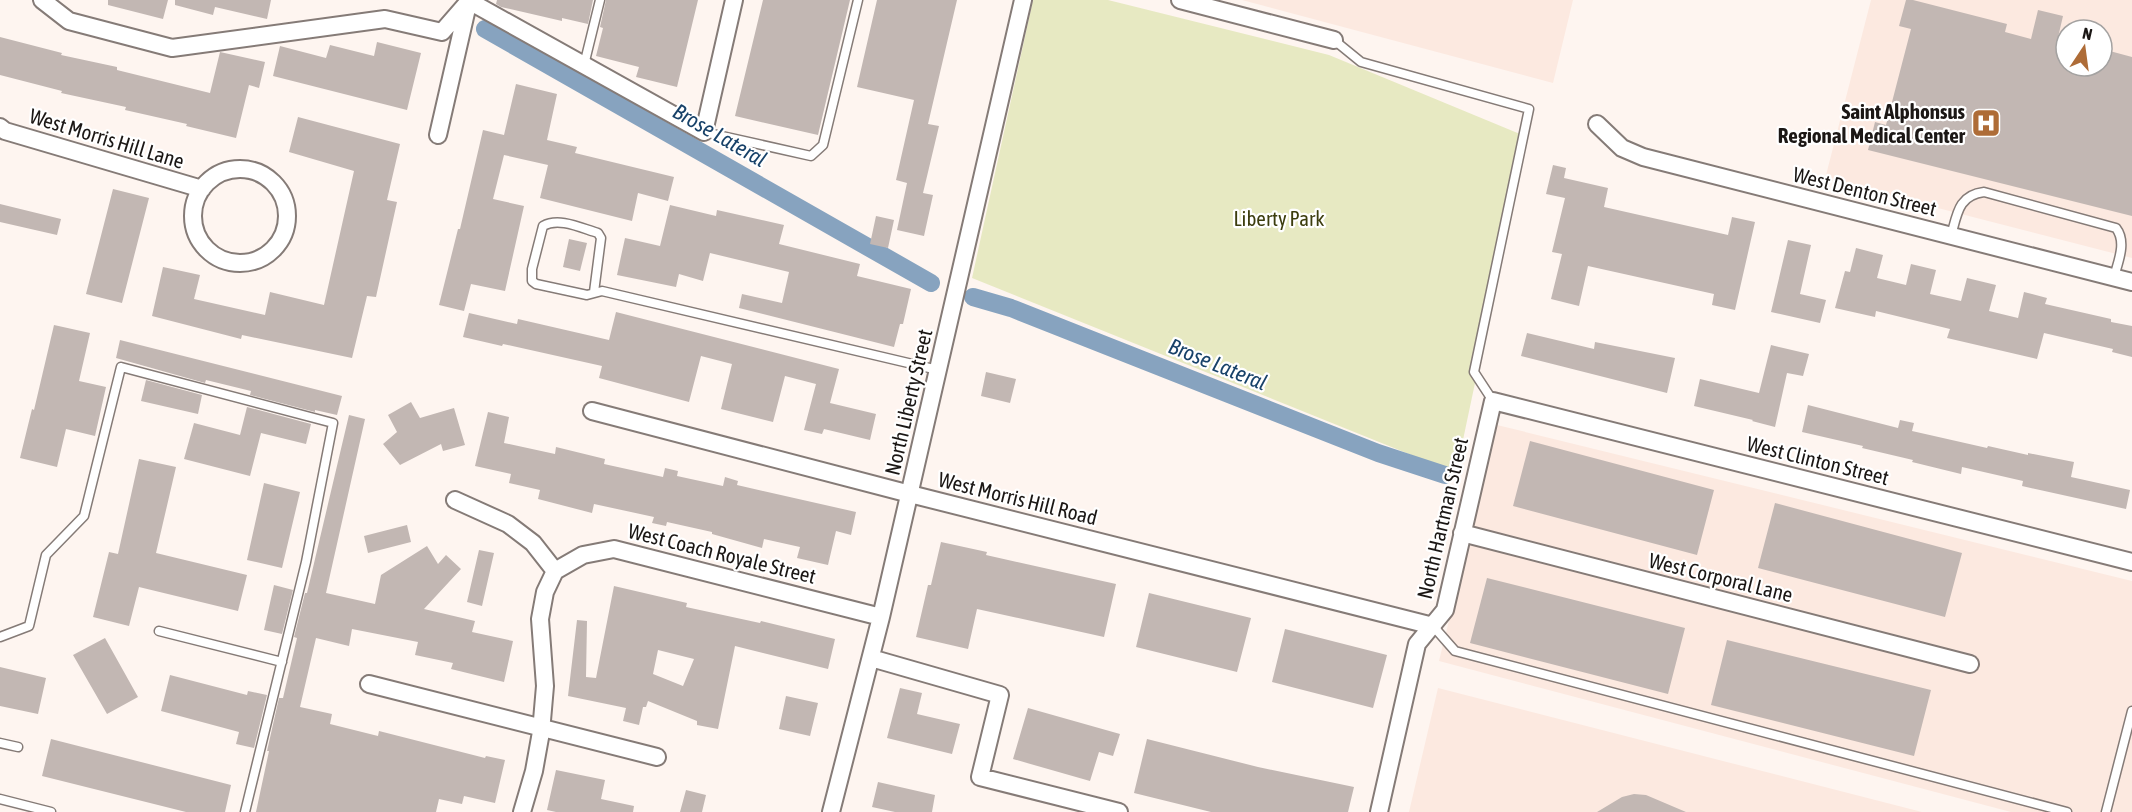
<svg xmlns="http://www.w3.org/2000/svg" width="2132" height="812" font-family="'Asap Condensed',sans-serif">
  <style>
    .built { fill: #fce9e0; fill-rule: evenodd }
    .green { fill: #e7e9c2 }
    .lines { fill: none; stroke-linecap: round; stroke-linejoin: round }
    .canal { stroke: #87a3bf; stroke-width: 18 }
    .building { fill: #c2b7b3; fill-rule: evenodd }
    .lane-casing { stroke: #857b77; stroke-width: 11 }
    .street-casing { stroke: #857b77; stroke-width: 20 }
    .lane { stroke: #fff; stroke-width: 8 }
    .street { stroke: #fff; stroke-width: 16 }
    .labels { text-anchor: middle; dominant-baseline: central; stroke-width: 4.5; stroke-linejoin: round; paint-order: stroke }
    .poi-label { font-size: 21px; font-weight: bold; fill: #1b1715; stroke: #fff; text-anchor: end }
    .street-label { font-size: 21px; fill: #1b1715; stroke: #fff }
    .park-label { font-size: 21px; fill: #3c3d0e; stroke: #fff }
    .water-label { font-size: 22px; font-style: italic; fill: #184269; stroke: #fff }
  </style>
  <rect width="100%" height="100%" fill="#fef5f0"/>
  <path class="built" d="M1242,0H1573L1553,83Z
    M1871,0H2132V258L1825,179ZM2066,30H2102V66H2066Z
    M1497,425L2132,581V812H2011L1439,661Z
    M1438,688L1922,812H1409Z"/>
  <path class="green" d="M1033,0H1108L1329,55L1527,137L1456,473L972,278Z"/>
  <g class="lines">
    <path class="canal" d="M485,29L931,283
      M973,297L1011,308L1378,453L1445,475"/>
  </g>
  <path class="building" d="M108,0H168L163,19L108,5Z
    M175,0H271L267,19L215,7L213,15L175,5Z
    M497,0H593L588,24L562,18V21L501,7L496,4Z
    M606,0H698L677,87L636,77L639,67L596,56L603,28L600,27Z
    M763,0H850L818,135L735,116Z
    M877,0H957L928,124L939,126L923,193L933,195L924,236L897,230L907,183L896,180L914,100L857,87Z
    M1906,0H1913L2007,24L2005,32L2031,39L2038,10L2063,16L2056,46L2066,49V66H2102L2106,50L2132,57V216L1868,150L1875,122L1886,125L1911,29L1899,26Z
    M0,37L62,53L61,55L117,67V70L210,93L220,52L265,62L259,88L249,85L236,138L186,126L187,124L125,110L126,107L61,93L62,91L0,75Z
    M377,42L421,53L407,110L273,76L280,46L326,58L330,45L374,56Z
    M516,84L557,94L547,140L577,147L575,153L674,177L668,201L638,193L632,221L540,198L548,165L504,155L493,199L524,206L505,291L471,284L464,311L439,305L458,229H460L483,130L504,135Z
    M298,117L400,144L387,200L397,202L376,297L367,296L352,358L242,335L241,339L152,316L163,267L200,275L194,299L265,315L270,292L324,305L354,171L289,152Z
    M1553,165L1566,168L1564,178L1608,188L1604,207L1728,235L1732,217L1755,222L1735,310L1712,305L1714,294L1588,266L1579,306L1551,299L1562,254L1552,252L1565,198L1546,194Z
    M113,189L149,198L122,303L86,294Z
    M0,204L61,219L57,235L0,222Z
    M670,205L716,216L717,210L784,225L779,244L860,264L857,276L911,289L903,324H900L894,347L739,308L742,294L782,303L789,272L710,253L703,281L679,274L676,287L617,275L625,238L660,246Z
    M876,216L894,220L888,248L870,244Z
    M569,239L587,243L580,271L563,267Z
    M1788,240L1811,245L1800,294L1826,300L1820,323L1771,312Z
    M1856,248L1883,255L1877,278L1906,285L1911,264L1936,270L1930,294L1961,301L1967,278L1996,285L1989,311L2018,318L2024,292L2047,298L2045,304L2111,319V322L2132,326V357L2112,352L2113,349L2044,333L2037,359L1947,338L1950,329L1876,311L1875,317L1835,308L1845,271L1850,272Z
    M616,312L839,369L830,403L876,414L870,440L824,429L822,434L804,430L816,384L785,376L773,422L721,409L732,364L701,356L689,402L599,378L602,366L503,344L502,346L463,337L469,313L517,324L518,319L609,340Z
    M54,325L90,333L79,381L106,387L95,436L66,429L57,467L20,458L32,409L34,410Z
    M1527,333L1594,349L1595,342L1675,358L1667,393L1521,356Z
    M120,340L342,396L337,415L315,410V412L250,395L251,391L206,380L205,383L116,358Z
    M1771,345L1809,354L1803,376L1787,373L1775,427L1752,421L1753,420L1694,406L1700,379L1759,393Z
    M986,372L1016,379L1010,403L981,396Z
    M146,380L202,395L198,414L141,401Z
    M411,402L420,418L454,408L465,445L443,451L441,444L400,465L383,444L397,432L388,415Z
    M1808,405L1898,428L1900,420L1914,423L1912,431L1987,448L1988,446L2028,455V453L2074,462L2071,477L2130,490L2126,509L2022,486L2023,481L1962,467L1961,474L1912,462L1913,460L1862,448L1863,446L1802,432Z
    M247,407L311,424L306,444L261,433L250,476L184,459L194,423L240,435Z
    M488,412L509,417L504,443L555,454L556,447L605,459L604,464L663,477L665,468L678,471L677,476L723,486L725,477L738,481L737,485L856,512L851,535L836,531L828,565L797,558L800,547L764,539L762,548L712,534V532L667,522L666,526L652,523L654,517L594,504L592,513L538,499L540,490L509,483L511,474L475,466Z
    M349,415L365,419L326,593L375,604L381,575L427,546L438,564L446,555L461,569L424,609L475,621L472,632L513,641L504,682L451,669L453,663L415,655L418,642L352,629L349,646L316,638L300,707L332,714L330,724L378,736L379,731L485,758L486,756L505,760L495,803L464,796L462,804L439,799L436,812H256L269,751H267L279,698H283L297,638L294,637L305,593H307Z
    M1530,441L1714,490L1697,555L1513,506Z
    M139,459L176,467L156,553L247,575L238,611L139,587L129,626L93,617L109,552L118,554Z
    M264,483L300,492L282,568L247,560Z
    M1775,503L1962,553L1945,617L1758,568Z
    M407,525L411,542L368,553L364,536Z
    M941,542L987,552L986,555L1116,584L1104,637L977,609L968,649L916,637L928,585H931Z
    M479,550L494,553L482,606L467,602Z
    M1487,578L1685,628L1668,694L1470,643Z
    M274,585L293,590L282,634L264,630Z
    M614,586L687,603L686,607L760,623L761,621L835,639L828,669L735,646L718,729L697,725V721L648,701L646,707H643L639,725L623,721L626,708L568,696L577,620L587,621L586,677L596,678ZM658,650L694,659L683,686L653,674Z
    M1149,593L1251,618L1237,672L1136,647Z
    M1285,629L1387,655L1373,708L1272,682Z
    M105,638L138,697L107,714L73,655Z
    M1727,640L1931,690L1914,756L1711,705Z
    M0,667L46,678L38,714L0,706Z
    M170,675L247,695L248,691L267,695L254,748L236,744L239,732L161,711Z
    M900,688L922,693L917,714L960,724L952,754L887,738Z
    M786,696L818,703L810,736L779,729Z
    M1028,708L1120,734L1113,756L1099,752L1090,781L1013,759Z
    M51,739L231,785L225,812H186L42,776Z
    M1147,739L1258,767L1354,787L1348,812H1211L1134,793Z
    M556,770L605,780L601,799L634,806L633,812H556L547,810Z
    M878,782L935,795L932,812H895L872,807Z
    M686,790L706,795L702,812H680Z
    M1634,794L1646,795L1686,812H1597L1622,797Z"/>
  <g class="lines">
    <g class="lane-casing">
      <path id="lane" d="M1334,40L1361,62L1529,109L1474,372L1493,401
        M584,65L600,0
        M704,132L811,156L823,145L858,0
        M1951,236C1957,215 1958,195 1984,192L2116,228C2127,242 2118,262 2114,277
        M594,292L601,238L598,233C581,228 559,217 543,226L532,269V281L536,284L587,295L602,291L938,370
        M1433,626L1455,651L2067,812
        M159,631L282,662
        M0,637L29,626L46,555L84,516L121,367L333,423L306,562L245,812
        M0,743L18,747
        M0,799L51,812
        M2106,812L2132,711"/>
    </g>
    <g class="street-casing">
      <path id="street" d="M42,0L69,21L172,48L385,19L442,32L469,1L704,132L734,0
        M1180,0L1334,40
        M1597,124L1622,148L1643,157L2132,282
        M0,127L5,131L202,189
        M438,135L468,4
        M193 216a47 47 0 1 1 94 0a47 47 0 1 1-94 0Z
        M592,411L910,494L1433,626
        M455,500L508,524L533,543L555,571
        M1462,533L1970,664
        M871,658L1000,695L980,777L1119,812
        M369,684L657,757
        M522,812L534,771L541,732L545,686L540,619L545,592L555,571L583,555L614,549L881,617
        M831,812L881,617L1023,0
        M1379,812L1417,644L1445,610L1493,401L2132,562"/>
    </g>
    <use href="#lane" class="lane"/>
    <use href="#street" class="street"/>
  </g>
  <defs>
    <g id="hospital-square" transform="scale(1.5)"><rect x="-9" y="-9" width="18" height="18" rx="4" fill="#ae6c37" stroke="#fff"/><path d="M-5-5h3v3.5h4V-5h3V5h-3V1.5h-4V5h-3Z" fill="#fff"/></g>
  </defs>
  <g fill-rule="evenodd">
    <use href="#hospital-square" x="1986" y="123"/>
  </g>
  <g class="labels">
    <g class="poi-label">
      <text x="1965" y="111">Saint Alphonsus<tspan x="1965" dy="24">Regional Medical Center</tspan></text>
    </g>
    <g class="street-label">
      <text transform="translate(107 138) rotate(17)">West Morris Hill Lane</text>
      <text transform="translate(1865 191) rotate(14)">West Denton Street</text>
      <text transform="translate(908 402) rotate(-77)">North Liberty Street</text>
      <text transform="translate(1818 460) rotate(14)">West Clinton Street</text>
      <text transform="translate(1018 498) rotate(14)">West Morris Hill Road</text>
      <text transform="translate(1442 518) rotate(-77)">North Hartman Street</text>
      <text transform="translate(722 553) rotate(14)">West Coach Royale Street</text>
      <text transform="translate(1721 577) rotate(14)">West Corporal Lane</text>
    </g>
    <g class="park-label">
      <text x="1279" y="218">Liberty Park</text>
    </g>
    <g class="water-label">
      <text transform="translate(720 135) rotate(30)">Brose Lateral</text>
      <text transform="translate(1218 364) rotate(22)">Brose Lateral</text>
    </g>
  </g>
  <g transform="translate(2084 48) rotate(13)"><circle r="28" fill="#ffffff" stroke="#a4a2a1" stroke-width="1.5"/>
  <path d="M0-4.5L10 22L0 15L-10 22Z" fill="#ae6c37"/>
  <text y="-9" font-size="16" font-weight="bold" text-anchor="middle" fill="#1b1715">N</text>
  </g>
</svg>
